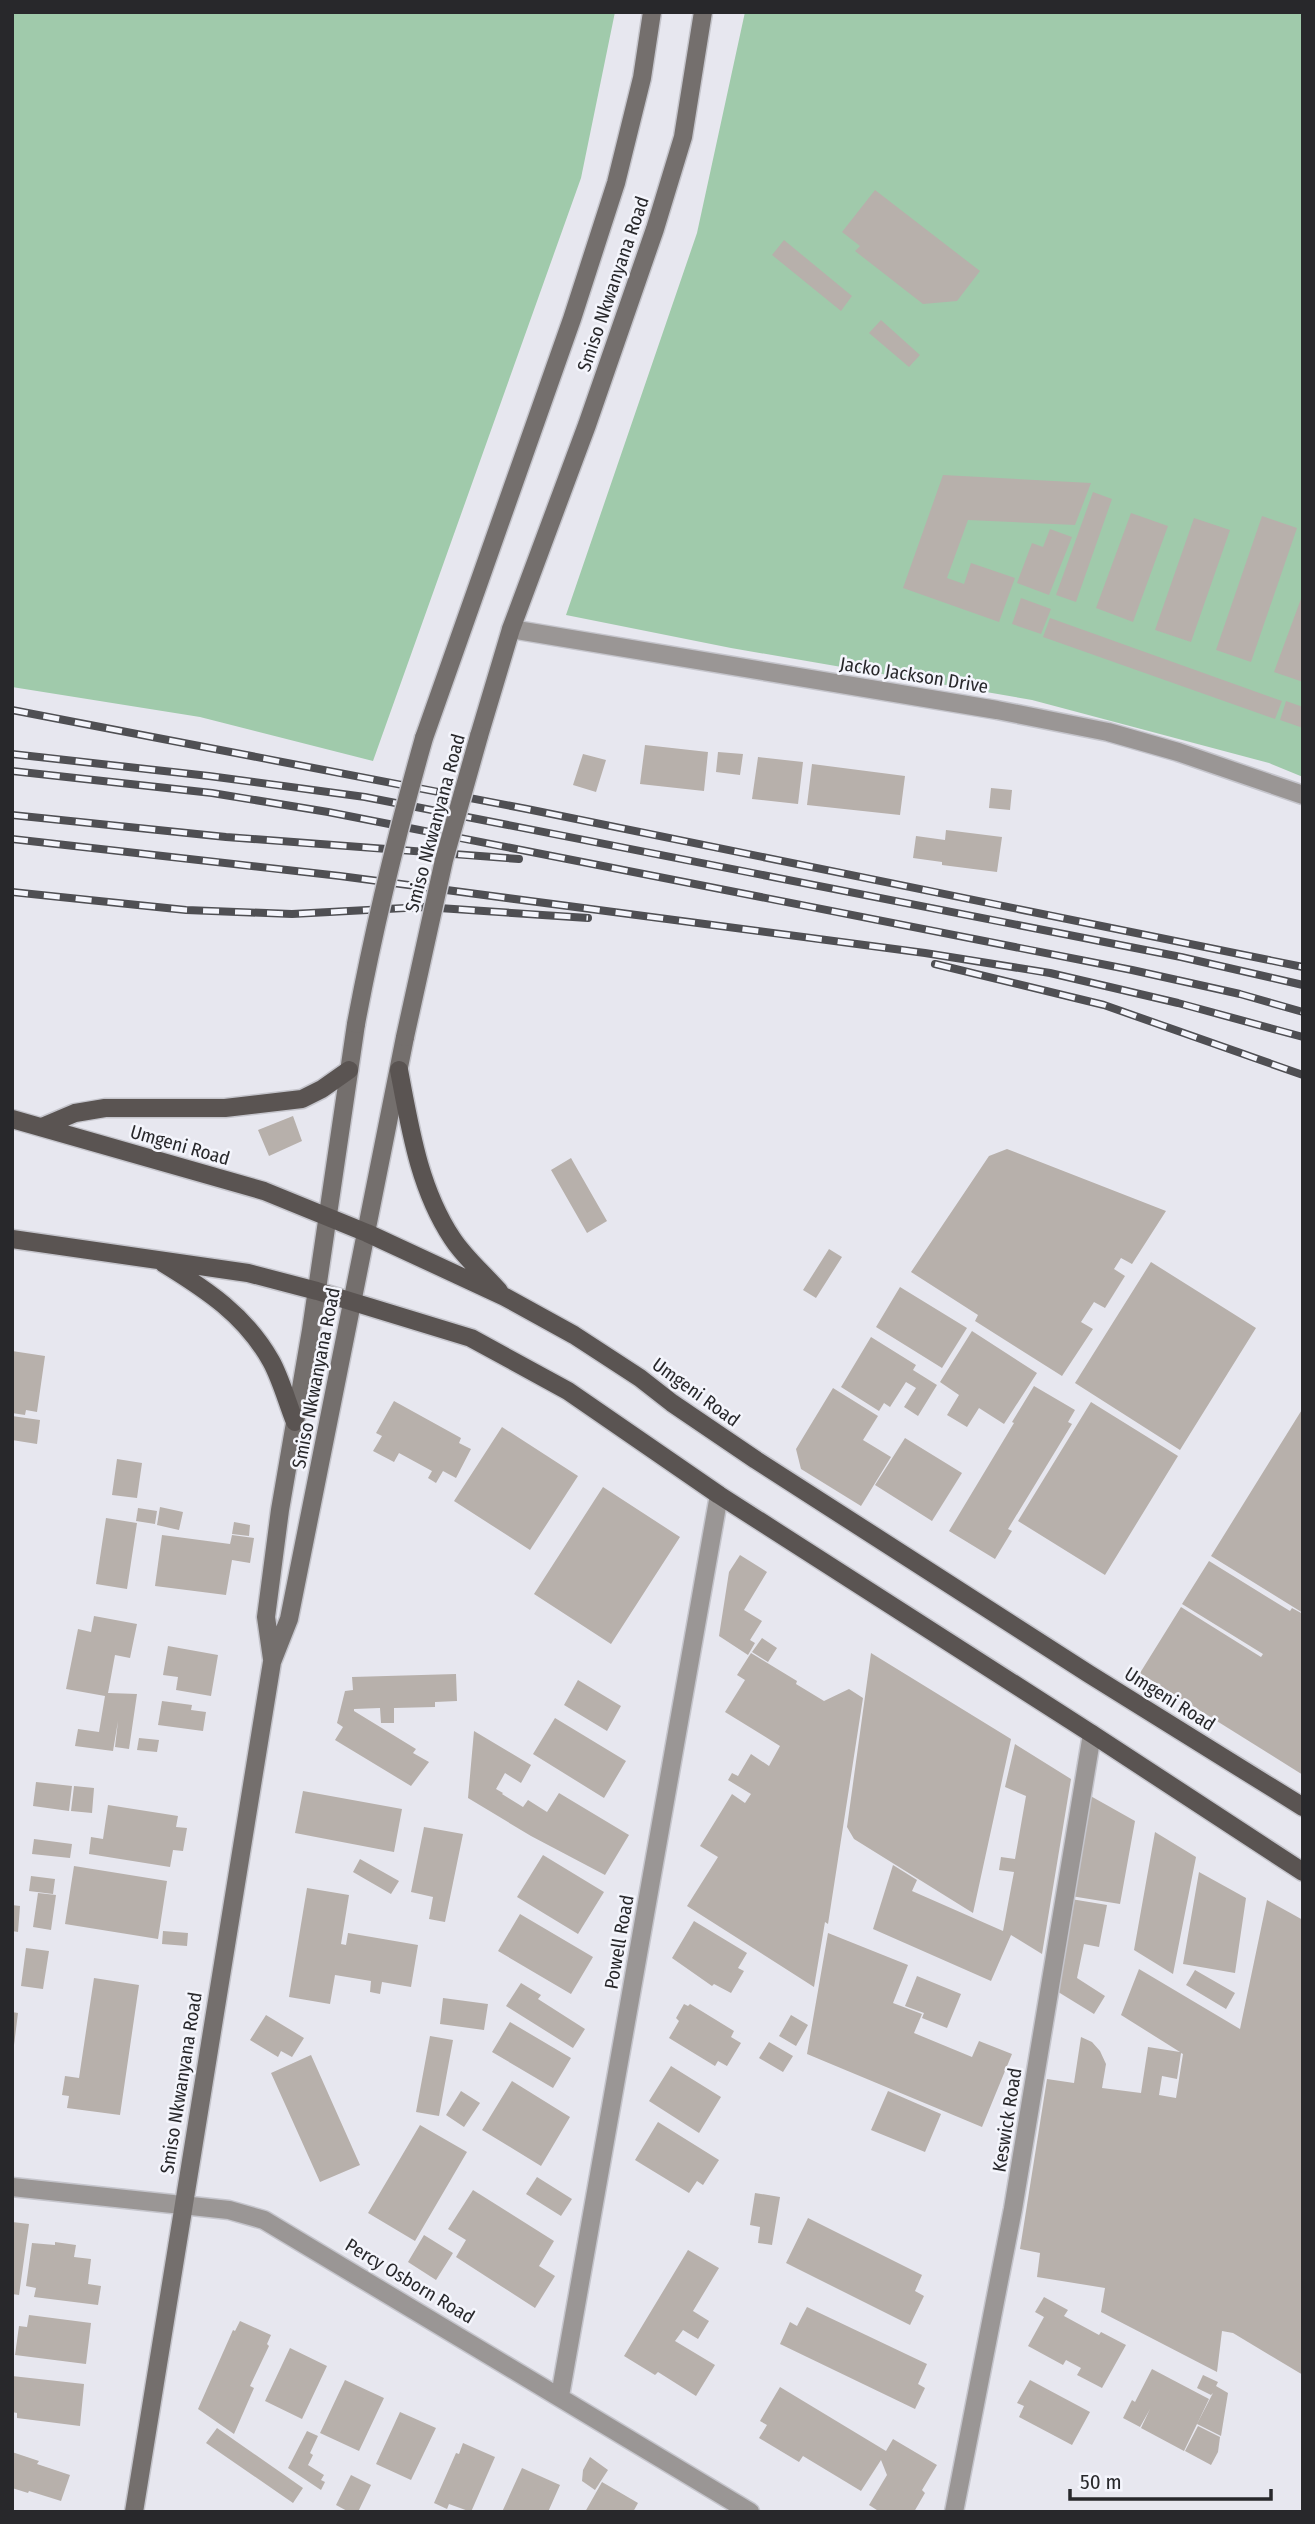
<svg xmlns="http://www.w3.org/2000/svg" width="1315" height="2524" font-family="'Fira Sans Condensed',sans-serif">
  <style>
    .green { fill: #a0caab }
    .building { fill: #b7b0ab; fill-rule: evenodd }
    .lines { fill: none; stroke-linecap: round; stroke-linejoin: round }
    .street-casing { stroke: #c5c5cc; stroke-width: 21 }
    .secondary-casing { stroke: #c5c5cc; stroke-width: 21 }
    .primary-casing { stroke: #c5c5cc; stroke-width: 21 }
    .street { stroke: #9a9695; stroke-width: 18 }
    .secondary { stroke: #746f6d; stroke-width: 18 }
    .primary { stroke: #5a5452; stroke-width: 18 }
    .rail-casing { stroke: #4f4f53; stroke-width: 8 }
    .rail { stroke: #f4f5fc; stroke-width: 5; stroke-dasharray: 16; stroke-linecap: butt }
    .secondary-bridge-casing { stroke: #c5c5cc; stroke-width: 21; stroke-linecap: butt }
    .secondary-bridge { stroke: #746f6d; stroke-width: 18 }
    .labels { text-anchor: middle; dominant-baseline: central; stroke-width: 5; stroke-linejoin: round; paint-order: stroke }
    .street-label { font-size: 19px; fill: #28282b; stroke: #f4f5fc }
  </style>
  <rect width="100%" height="100%" fill="#e7e7ef"/>
  <path class="green" d="M12,12H615L581,178L373,761L200,717L12,687Z
    M745,12H1303V777L1269,763L1032,700L731,648L566,615L697,233Z"/>
  <path class="building" d="M875,190L980,271L957,301L923,304L855,251L860,246L842,232Z
    M784,240L852,296L841,311L772,255Z
    M881,320L920,355L909,367L869,333Z
    M943,475L1091,483L1075,525L968,520L947,578L964,584L971,563L1015,578L999,622L903,588Z
    M1093,492L1112,499L1076,602L1056,595Z
    M1131,513L1168,526L1133,622L1096,608Z
    M1262,516L1297,528L1251,662L1216,650Z
    M1194,518L1230,530L1191,642L1155,630Z
    M1050,529L1072,537L1049,595L1017,583L1032,543L1043,547Z
    M1302,596H1303V682L1274,672Z
    M1021,598L1051,609L1041,634L1012,624Z
    M1050,618L1282,701L1275,719L1043,637Z
    M1286,701L1303,707V728L1280,720Z
    M645,745L708,752L704,791L640,784Z
    M718,752L743,754L740,775L716,772Z
    M583,754L606,760L596,792L573,785Z
    M758,757L803,762L798,804L752,799Z
    M812,764L905,776L900,815L807,805Z
    M991,788L1012,790L1010,810L989,808Z
    M946,830L1002,837L997,872L942,865V862L913,858L916,836L945,840Z
    M293,1116L302,1141L269,1156L258,1130Z
    M1007,1149L1166,1211L1132,1264L1121,1258L1114,1269L1125,1276L1105,1308L1094,1302L1081,1322L1093,1329L1062,1376L975,1321L978,1315L911,1272L989,1156Z
    M571,1158L607,1221L587,1233L551,1170Z
    M829,1249L842,1257L816,1298L803,1290Z
    M1151,1262L1256,1328L1180,1450L1075,1383Z
    M900,1287L967,1328L942,1368L876,1327Z
    M972,1331L1037,1373L1004,1424L979,1408L967,1427L947,1415L959,1395L940,1382Z
    M871,1337L916,1365L913,1370L937,1385L918,1416L904,1407L916,1388L906,1382L890,1407L884,1403L879,1411L841,1387Z
    M12,1351L45,1356L37,1412L26,1410L25,1415L12,1413Z
    M1034,1386L1075,1410L1068,1422L1072,1424L1008,1529L1012,1531L995,1559L949,1531L1014,1423L1012,1422Z
    M833,1388L878,1416L863,1440L891,1457L861,1506L801,1469L796,1449Z
    M394,1401L461,1438L459,1443L471,1449L456,1478L443,1471L436,1483L428,1478L432,1471L399,1453L394,1462L373,1451L382,1436L376,1433Z
    M1091,1402L1178,1456L1105,1575L1018,1521Z
    M1303,1408V1613L1211,1556Z
    M12,1416L40,1420L37,1444L12,1440Z
    M502,1427L578,1476L530,1550L454,1501Z
    M905,1438L962,1473L932,1521L875,1485Z
    M117,1459L142,1463L137,1498L112,1495Z
    M603,1487L680,1537L611,1644L534,1594Z
    M160,1507L183,1512L179,1530L157,1525Z
    M138,1508L157,1511L155,1524L136,1521Z
    M106,1518L137,1523L127,1589L96,1584Z
    M234,1522L250,1525L249,1536L232,1534Z
    M162,1535L230,1544L232,1535L254,1538L250,1563L232,1560L226,1595L155,1586Z
    M740,1555L767,1572L744,1610L762,1621L750,1640L755,1643L748,1655L719,1636L729,1572Z
    M1209,1561L1290,1611L1292,1608L1303,1614V1775L1140,1673L1181,1607L1261,1657L1263,1654L1182,1604Z
    M94,1616L137,1624L130,1658L115,1655L108,1693L137,1694L129,1749L115,1747L118,1721L113,1751L75,1746L78,1729L99,1732L105,1696L66,1689L78,1629L91,1632Z
    M762,1638L777,1648L768,1662L752,1652Z
    M168,1646L218,1655L211,1696L176,1690L178,1677L163,1675Z
    M751,1653L797,1681L796,1684L824,1701L849,1689L863,1698L828,1924L825,1922L814,1987L687,1906L718,1857L700,1846L732,1794L745,1803L751,1794L728,1780L732,1773L738,1776L751,1754L769,1766L780,1746L725,1712L745,1680L737,1675Z
    M871,1653L1011,1739L973,1913L854,1839L847,1827Z
    M456,1674L457,1701L435,1702V1707L394,1708V1723H381L380,1708L354,1709V1711L416,1749L413,1753L429,1762L411,1786L335,1740L343,1727L337,1723L345,1691L353,1690L352,1677Z
    M578,1680L621,1706L607,1731L564,1705Z
    M162,1701L192,1705L191,1710L206,1712L203,1731L158,1725Z
    M555,1718L626,1761L604,1798L533,1754Z
    M474,1731L531,1765L521,1783L505,1773L496,1789L503,1793L502,1794L523,1807L528,1800L547,1812L559,1793L629,1835L605,1875L531,1836L468,1798Z
    M139,1738L159,1740L157,1752L137,1750Z
    M1015,1744L1071,1779L1042,1954L1011,1935L991,1981L873,1929L893,1865L917,1880L912,1891L1003,1931L1014,1872L999,1870L1001,1857L1015,1859L1026,1796L1005,1787Z
    M36,1782L72,1786L69,1811L33,1806Z
    M74,1786L94,1788L92,1813L71,1811Z
    M303,1791L402,1809L394,1852L295,1833Z
    M1087,1794L1135,1821L1120,1904L1071,1896Z
    M108,1805L178,1816L176,1827L187,1828L183,1851L173,1850L170,1867L89,1854L91,1837L103,1839Z
    M424,1827L463,1834L445,1922L429,1919L433,1897L411,1892Z
    M1155,1832L1196,1857L1173,1974L1134,1950Z
    M34,1839L72,1844L70,1858L32,1854Z
    M543,1855L604,1892L578,1934L517,1897Z
    M360,1859L399,1881L391,1894L353,1872Z
    M74,1866L167,1881L158,1939L65,1924Z
    M1199,1872L1246,1898L1235,1973L1183,1964Z
    M31,1876L55,1879L53,1894L29,1891Z
    M307,1888L349,1895L341,1944L346,1945L348,1933L418,1945L411,1987L382,1982L380,1994L370,1992L371,1981L335,1975L330,2004L289,1997Z
    M38,1893L56,1895L51,1930L33,1927Z
    M1071,1899L1107,1905L1099,1947L1084,1944L1077,1978L1105,1996L1094,2014L1055,1990Z
    M1267,1900L1303,1920V2375L1233,2333L1222,2331L1217,2372L1101,2312L1105,2288L1037,2277L1040,2253L1020,2249L1047,2079L1074,2083L1081,2037L1092,2042L1100,2051L1106,2064L1102,2088L1141,2093L1148,2047L1180,2052L1121,2015L1139,1969L1240,2029ZM1181,2053L1183,2054L1176,2098L1159,2095L1162,2076L1177,2079Z
    M12,1905L20,1906L18,1932L12,1931Z
    M520,1914L593,1957L571,1994L498,1951Z
    M694,1921L747,1953L738,1968L744,1971L731,1993L714,1984L712,1986L672,1958Z
    M163,1931L188,1933L187,1946L162,1944Z
    M828,1933L908,1965L893,2003L922,2014L914,2033L972,2057L979,2041L1012,2054L982,2127L807,2054Z
    M26,1948L49,1951L43,1989L21,1986Z
    M1195,1970L1235,1993L1226,2009L1186,1985Z
    M917,1976L961,1994L947,2028L922,2018L924,2013L905,2006Z
    M94,1978L139,1985L120,2115L67,2108L69,2096L62,2095L65,2076L79,2078Z
    M521,1983L541,1995L538,1999L585,2029L573,2048L506,2006Z
    M443,1998L488,2004L484,2030L440,2024Z
    M684,2004L688,2006L690,2004L734,2031L731,2037L741,2043L727,2066L718,2061L715,2066L669,2038L679,2021L676,2018Z
    M12,2012L18,2013L14,2045H12Z
    M266,2015L304,2038L292,2057L281,2051L278,2057L250,2040Z
    M791,2015L808,2025L796,2046L779,2036Z
    M510,2022L571,2058L553,2088L492,2052Z
    M430,2036L453,2040L439,2116L416,2112Z
    M769,2042L793,2056L783,2072L759,2058Z
    M311,2055L360,2165L320,2182L271,2073Z
    M671,2066L721,2097L699,2133L649,2101Z
    M512,2081L570,2117L541,2166L482,2130Z
    M461,2091L480,2103L464,2127L446,2115Z
    M888,2091L941,2114L925,2152L871,2130Z
    M658,2122L719,2160L703,2185L697,2181L689,2193L635,2160Z
    M420,2125L467,2152L415,2241L368,2213Z
    M537,2177L572,2199L561,2216L526,2194Z
    M473,2190L554,2241L539,2266L555,2276L535,2308L456,2257L466,2240L448,2229Z
    M755,2193L780,2197L772,2245L758,2243L760,2227L750,2225Z
    M808,2218L922,2275L915,2291L924,2296L910,2325L786,2263Z
    M12,2222L29,2224L19,2295L12,2294Z
    M424,2235L453,2253L436,2280L408,2262Z
    M55,2242L76,2245L74,2257L91,2259L88,2284L101,2286L98,2305L34,2297L36,2288L26,2286L32,2243L55,2245Z
    M688,2250L719,2268L693,2311L709,2321L698,2339L683,2330L675,2341L715,2365L696,2396L658,2372L655,2375L624,2356Z
    M1044,2297L1068,2310L1064,2316L1099,2335L1101,2332L1126,2345L1102,2388L1077,2375L1081,2368L1066,2360L1063,2365L1028,2346L1044,2317L1035,2312Z
    M807,2307L927,2364L918,2384L925,2388L915,2409L780,2344L790,2322L797,2326Z
    M29,2315L91,2323L86,2364L15,2355L19,2326L27,2327Z
    M240,2321L271,2335L267,2344L269,2346L250,2386L254,2388L234,2434L198,2409L233,2330L235,2331Z
    M290,2348L327,2366L302,2419L265,2401Z
    M1152,2369L1209,2399L1184,2451L1141,2428L1150,2409L1140,2427L1123,2418L1132,2400L1135,2402Z
    M1203,2375L1218,2382L1216,2386L1228,2393L1221,2436L1197,2424L1213,2393L1211,2395L1197,2388Z
    M12,2376L84,2384L80,2426L17,2418V2413L12,2412Z
    M345,2380L384,2398L359,2451L320,2433Z
    M1030,2380L1090,2412L1072,2445L1019,2417L1024,2406L1017,2403Z
    M780,2387L886,2451L893,2439L937,2465L922,2490L925,2493L914,2512H880L869,2505L887,2475L881,2460L861,2491L803,2456L799,2462L759,2438L767,2425L760,2421Z
    M400,2412L436,2428L411,2480L376,2464Z
    M1198,2426L1220,2437L1218,2452L1211,2465L1185,2451Z
    M217,2428L303,2488L293,2503L206,2443Z
    M307,2431L318,2436L310,2453L313,2455L308,2465L324,2475L321,2480L325,2482L321,2490L288,2468Z
    M463,2443L495,2457L471,2512L449,2504L447,2509L434,2503L456,2453L459,2454Z
    M12,2452L39,2461L37,2464L70,2475L61,2501L29,2491L28,2493L12,2488Z
    M590,2457L608,2470L595,2490L582,2481L583,2470Z
    M522,2468L560,2485L548,2512H502Z
    M351,2475L371,2485L358,2512H349L336,2505Z
    M602,2482L638,2503L633,2512H585Z"/>
  <g class="lines">
    <g class="street-casing">
      <path id="street" d="M511,629L997,710L1108,732L1178,752L1303,795
        M12,2187L229,2210L264,2220L750,2512
        M560,2396L719,1495
        M954,2512L1013,2209L1092,1734"/>
    </g>
    <g class="secondary-casing">
      <path id="secondary" d="M479,736L511,629L587,425L655,229L683,137L703,12
        M424,738L572,319L616,183L642,78L652,12
        M272,1659L266,1617L280,1510L311,1330L356,1024
        M134,2512L272,1662L289,1619L405,1037"/>
    </g>
    <g class="primary-casing">
      <path id="primary" d="M399,1070C410,1128 419,1188 452,1238C464,1257 484,1274 499,1291
        M12,1119L264,1191L367,1233L505,1297L574,1335L640,1378L672,1403L756,1460L1089,1674L1303,1807
        M42,1127L75,1113L105,1108H225L302,1099L322,1089L349,1070
        M12,1239L248,1273L317,1291L471,1338L568,1391L719,1495L1092,1734L1303,1872
        M163,1263C207,1290 245,1315 271,1361C281,1379 287,1402 295,1422"/>
    </g>
    <use href="#street" class="street"/>
    <use href="#secondary" class="secondary"/>
    <use href="#primary" class="primary"/>
    <g class="rail-casing">
      <path id="rail" d="M12,710L527,809L1303,967
        M12,754L209,776L365,797L1181,957L1303,985
        M12,771L212,793L328,812L1132,970L1240,994L1303,1012
        M12,815L226,837L519,859
        M12,839L340,876L925,953L1050,973L1178,1003L1303,1037
        M12,892L186,910L237,912L292,914L424,907L588,918
        M935,964L1104,1005L1303,1075"/>
    </g>
    <use href="#rail" class="rail"/>
    <g class="secondary-bridge-casing">
      <path id="secondary-bridge" d="M356,1024C374,927 397,833 424,738
        M405,1037L444,860L479,736"/>
    </g>
    <use href="#secondary-bridge" class="secondary-bridge"/>
  </g>
  <g class="labels">
    <g class="street-label">
      <text transform="translate(613 284) rotate(-71)">Smiso Nkwanyana Road</text>
      <text transform="translate(914 675) rotate(9)">Jacko Jackson Drive</text>
      <text transform="translate(435 823) rotate(-75)">Smiso Nkwanyana Road</text>
      <text transform="translate(180 1145) rotate(16)">Umgeni Road</text>
      <text transform="translate(316 1378) rotate(-79)">Smiso Nkwanyana Road</text>
      <text transform="translate(696 1392) rotate(36)">Umgeni Road</text>
      <text transform="translate(1170 1699) rotate(32)">Umgeni Road</text>
      <text transform="translate(619 1942) rotate(-80)">Powell Road</text>
      <text transform="translate(181 2083) rotate(-81)">Smiso Nkwanyana Road</text>
      <text transform="translate(1007 2120) rotate(-81)">Keswick Road</text>
      <text transform="translate(410 2281) rotate(31)">Percy Osborn Road</text>
    </g>
  </g>
  <rect width="1315" height="2524" fill="none" stroke="#28282b" stroke-width="28"/>
  <path d="M1070 2489v10h201v-10" fill="none" stroke="#28282b" stroke-width="3.5"/>
  <text x="1080" y="2489" font-size="21" fill="#28282b" stroke="#f4f5fc" stroke-width="5" paint-order="stroke">50 m</text>
</svg>
